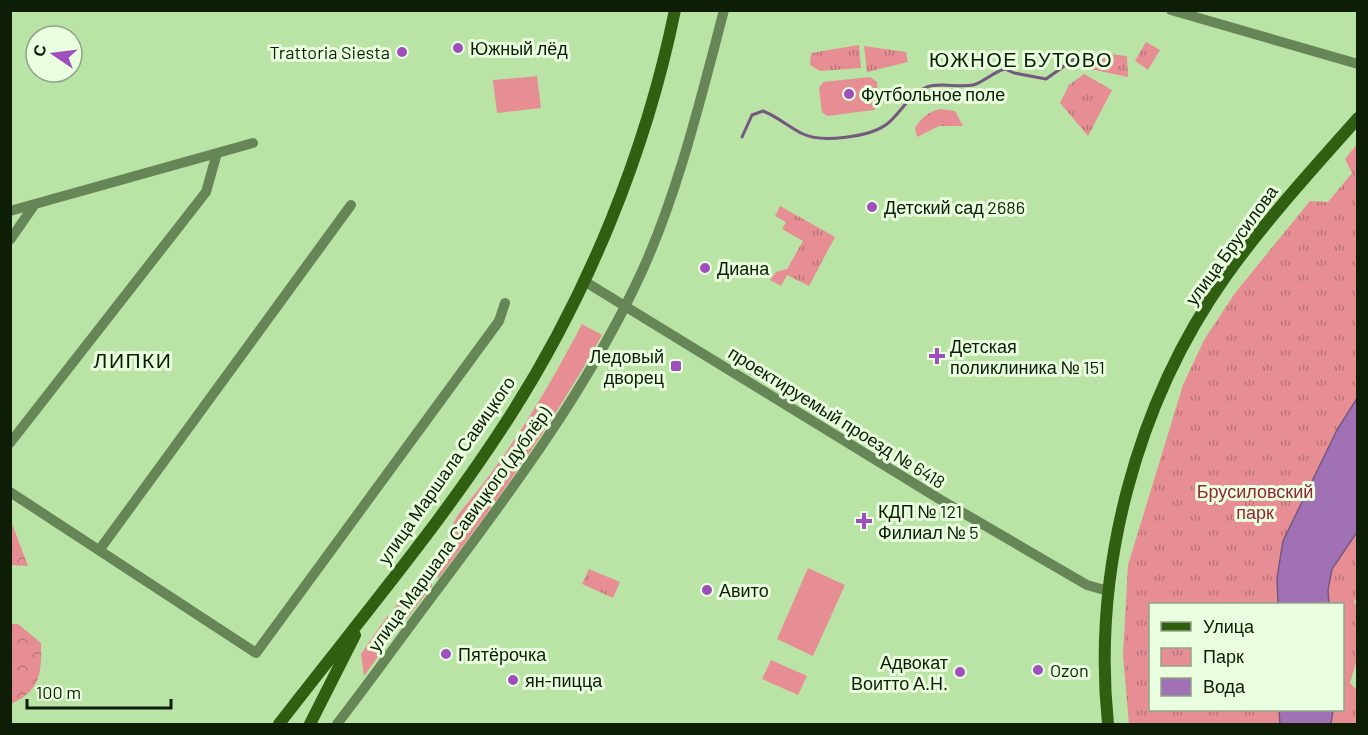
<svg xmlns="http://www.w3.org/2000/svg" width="1368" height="735" font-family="Barlow,sans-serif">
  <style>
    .grass { fill: #e78e95 }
    .forest { fill: url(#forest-crowns) }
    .park { fill: url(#park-tufts); fill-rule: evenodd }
    .water { fill: #a171b5; stroke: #755880; stroke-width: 1.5 }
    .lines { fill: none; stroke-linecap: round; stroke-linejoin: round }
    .stream { stroke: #755880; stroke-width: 3 }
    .street { stroke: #678657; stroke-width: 10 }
    .secondary { stroke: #315f11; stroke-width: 12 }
    .poi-dot { fill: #9f4ebe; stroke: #e9fede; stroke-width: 2 }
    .labels { text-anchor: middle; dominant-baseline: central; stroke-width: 6; stroke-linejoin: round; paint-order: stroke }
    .poi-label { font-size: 18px; fill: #0e1d06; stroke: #e9fede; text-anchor: start }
    .street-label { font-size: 18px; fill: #0e1d06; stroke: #e9fede }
    .park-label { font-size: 18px; fill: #912638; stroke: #e9fede }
    .neighbourhood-label { font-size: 20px; letter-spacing: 1.5px; fill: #0e1d06; stroke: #e9fede }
    .quarter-label { font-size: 21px; letter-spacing: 1.5px; fill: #0e1d06; stroke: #e9fede }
  </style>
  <defs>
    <pattern id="forest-crowns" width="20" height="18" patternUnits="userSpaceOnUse" patternTransform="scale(1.5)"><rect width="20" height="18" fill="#e78e95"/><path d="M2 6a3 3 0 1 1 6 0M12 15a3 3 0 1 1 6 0" fill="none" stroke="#ba7378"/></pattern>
    <pattern id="park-tufts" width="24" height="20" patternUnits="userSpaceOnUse" patternTransform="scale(1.5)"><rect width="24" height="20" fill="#e78e95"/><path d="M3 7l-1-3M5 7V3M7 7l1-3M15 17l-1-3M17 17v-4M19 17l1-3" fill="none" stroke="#ba7378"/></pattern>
  </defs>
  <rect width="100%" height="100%" fill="#bae4a5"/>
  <path class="grass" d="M537,76L541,108L497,113L493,80Z
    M870,77L877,82L879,105L874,110L827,116L822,112L819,88L823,82Z
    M582,324L602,335C554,422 498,500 438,579L434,564L451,538C448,522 465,507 474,495C516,443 551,383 582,324Z
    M430,567L432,586L401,626L392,611Z
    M808,568L845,585L813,656L777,639Z
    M388,615L398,629L364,676L361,654Z
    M771,660L807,676L798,695L762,679Z"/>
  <path class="forest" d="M11,521L28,566L11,565Z
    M11,624H18L41,643C42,673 40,691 11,704Z"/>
  <path class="park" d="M1146,42L1160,50L1148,70L1135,61Z
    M859,45L861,68L820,71L810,65L811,53Z
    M864,46L906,52L908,62L867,72Z
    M1109,54L1127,56L1128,77L1090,69Z
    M1084,74L1112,90L1088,136L1060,103L1069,85Z
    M940,109L955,111L963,126H939L917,137L915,128C922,117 928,112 940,109Z
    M1357,144L1358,596L1354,602L1357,606L1358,656L1350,683L1357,690V724H1129L1123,655L1128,565L1183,385L1204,340L1235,293L1310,201L1328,202L1352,173L1345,159ZM1150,604H1342V710H1150Z
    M780,206L835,237L809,286L787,275L781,286L770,280L776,272L787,269L803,241L782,229L786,222L775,216Z
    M589,569L620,582L613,598L582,584Z"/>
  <path class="water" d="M1357,398V532L1332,569L1328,590L1329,604H1278L1277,578L1283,541L1337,430Z
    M1279,710H1333L1331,724H1280Z"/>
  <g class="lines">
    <path class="stream" d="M742,137L752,115L763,111C778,117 789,127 803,134C822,143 870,137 887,124C902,112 908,95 927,87C939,82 959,88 973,85C982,83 993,72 1005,69L1014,73L1046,79L1077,57"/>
    <path class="street" d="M1171,10L1358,64
      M10,211L253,143
      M10,240L35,204
      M584,281L941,500L1087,585L1108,591
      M10,443L206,192L217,153
      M10,492L256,653L499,321L505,303
      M100,549L351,205
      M337,724C372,679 405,632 440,586C512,490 585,392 637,282C676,201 701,98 724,10"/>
    <path class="secondary" d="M279,724C357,623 441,524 510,416C588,294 646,152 675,10
      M310,724L355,635
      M1108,724C1092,570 1136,403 1226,276C1266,220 1312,170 1358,118"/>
  </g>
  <g class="poi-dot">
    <circle cx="458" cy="48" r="6"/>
    <circle cx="402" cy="52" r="6"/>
    <circle cx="849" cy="94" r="6"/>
    <circle cx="872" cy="207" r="6"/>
    <circle cx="705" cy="268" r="6"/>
    <path d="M934 347h6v6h6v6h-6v6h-6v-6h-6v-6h6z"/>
    <rect x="670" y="360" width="12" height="12" rx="3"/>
    <path d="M861 512h6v6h6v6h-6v6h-6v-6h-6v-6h6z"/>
    <circle cx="707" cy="590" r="6"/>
    <circle cx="446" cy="654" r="6"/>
    <circle cx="1038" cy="670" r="6"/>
    <circle cx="960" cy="672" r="6"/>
    <circle cx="513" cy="680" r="6"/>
  </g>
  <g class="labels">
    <g class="poi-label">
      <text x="470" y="48">Южный лёд</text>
      <text x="390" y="52" text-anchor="end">Trattoria Siesta</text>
      <text x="861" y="94">Футбольное поле</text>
      <text x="884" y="207">Детский сад 2686</text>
      <text x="717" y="268">Диана</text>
      <text x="950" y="346">Детская<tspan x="950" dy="21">поликлиника № 151</tspan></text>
      <text x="664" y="356" text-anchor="end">Ледовый<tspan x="664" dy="21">дворец</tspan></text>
      <text x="878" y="511">КДП № 121<tspan x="878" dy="21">Филиал № 5</tspan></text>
      <text x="719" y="590">Авито</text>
      <text x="458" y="654">Пятёрочка</text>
      <text x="948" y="662" text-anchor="end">Адвокат<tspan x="948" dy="21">Воитто А.Н.</tspan></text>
      <text x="1050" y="670">Ozon</text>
      <text x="525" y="680">ян-пицца</text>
    </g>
    <g class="street-label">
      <text transform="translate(1231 245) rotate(-54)">улица Брусилова</text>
      <text transform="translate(837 417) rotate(32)">проектируемый проезд № 6418</text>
      <text transform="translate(446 470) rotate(-55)">улица Маршала Савицкого</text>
      <text transform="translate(459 529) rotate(-54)">улица Маршала Савицкого (дублёр)</text>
    </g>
    <g class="park-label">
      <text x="1255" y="491">Брусиловский<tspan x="1255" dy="21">парк</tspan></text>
    </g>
    <g class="neighbourhood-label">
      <text x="1021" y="59">ЮЖНОЕ БУТОВО</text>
    </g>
    <g class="quarter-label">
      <text x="133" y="359">ЛИПКИ</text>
    </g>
  </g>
  <rect width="1368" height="735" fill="none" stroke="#0e1d06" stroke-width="24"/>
  <rect x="1149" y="603" width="195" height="108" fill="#e9fede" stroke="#91a488" stroke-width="1.5"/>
  <rect x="1161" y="622" width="30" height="9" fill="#315f11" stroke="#91a488" stroke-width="1.5"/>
  <text x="1203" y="633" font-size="18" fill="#0e1d06">Улица</text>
  <rect x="1161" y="648" width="30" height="18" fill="url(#park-tufts)" stroke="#91a488" stroke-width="1.5"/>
  <text x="1203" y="663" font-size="18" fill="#0e1d06">Парк</text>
  <rect x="1161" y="678" width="30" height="18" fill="#a171b5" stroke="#91a488" stroke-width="1.5"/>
  <text x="1203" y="693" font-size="18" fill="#0e1d06">Вода</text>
  <g transform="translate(54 54) rotate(284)"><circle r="28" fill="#e9fede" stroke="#91a488" stroke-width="1.5"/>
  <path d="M0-4.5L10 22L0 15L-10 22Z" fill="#9f4ebe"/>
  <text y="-9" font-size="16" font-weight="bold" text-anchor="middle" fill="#0e1d06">С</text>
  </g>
  <path d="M27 699v9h144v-9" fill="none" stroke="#0e1d06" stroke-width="3"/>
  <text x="36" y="699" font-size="18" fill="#0e1d06" stroke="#e9fede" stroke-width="4.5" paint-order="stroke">100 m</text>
</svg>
